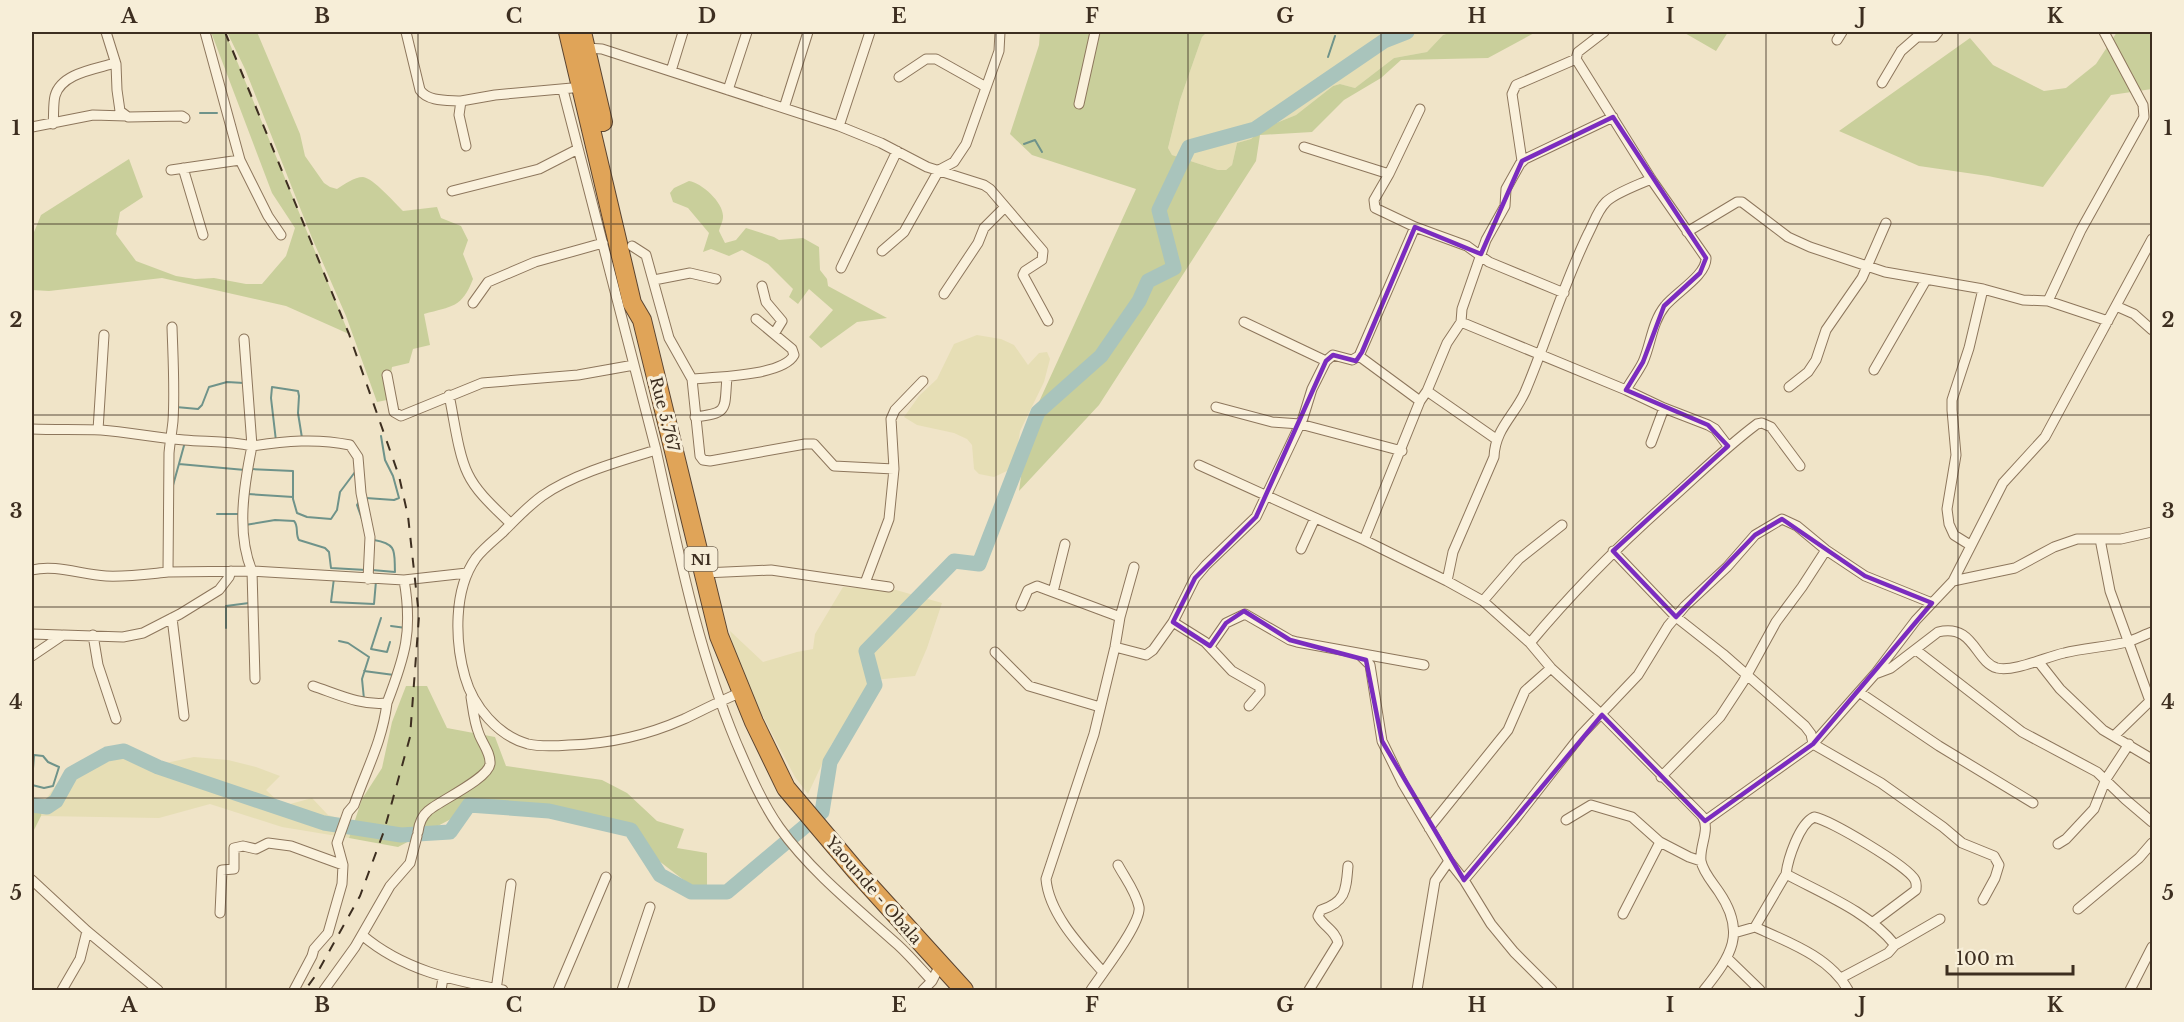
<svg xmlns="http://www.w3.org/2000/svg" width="2184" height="1022" font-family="'Libre Baskerville',serif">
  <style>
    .farmland { fill: #e6deb5 }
    .green { fill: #c9cf9b }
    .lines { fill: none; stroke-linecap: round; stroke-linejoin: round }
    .stream { stroke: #6f938a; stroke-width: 2 }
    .river { stroke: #a9c4bc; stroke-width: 15 }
    .street-casing { stroke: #8d765c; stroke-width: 11 }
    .highway-casing { stroke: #5b4430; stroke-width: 20 }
    .street { stroke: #faf1dc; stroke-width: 9 }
    .highway { stroke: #e0a458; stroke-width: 18 }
    .rail { stroke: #3d2e20; stroke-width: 2; stroke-dasharray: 10 10; stroke-linecap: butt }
    .marked { fill: none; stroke: #7b2cbf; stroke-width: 4.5; stroke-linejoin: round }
    .grid { fill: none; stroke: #3d2e20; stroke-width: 1.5; stroke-opacity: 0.55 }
    .labels { text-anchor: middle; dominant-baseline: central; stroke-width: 6; stroke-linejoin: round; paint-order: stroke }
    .shield { fill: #f7eed8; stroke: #756857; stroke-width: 1.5 }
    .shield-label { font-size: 15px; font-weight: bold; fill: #3d2e20 }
    .street-label { font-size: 16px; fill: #3d2e20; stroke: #f7eed8 }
    .neatline { fill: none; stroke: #3d2e20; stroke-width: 2 }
    .grid-label { font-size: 20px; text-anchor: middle; font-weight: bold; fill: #3d2e20 }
  </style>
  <rect width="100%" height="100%" fill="#f0e4c8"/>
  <path class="farmland" d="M1207,32H1452L1443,35L1427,52L1394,58L1355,88L1340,84L1333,86L1296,115L1264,128L1251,139L1237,143L1232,165L1226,170H1218L1172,155L1168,148L1180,100L1202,37Z
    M977,335L1001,339L1014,345L1028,365L1039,353L1047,352L1050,359L1044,382L1020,431L1015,464L1009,470L994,477L979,474L974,469L972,445L967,439L954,433L917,425L904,417L919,396L937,379L954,344Z
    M843,587L896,590L942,603L927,648L915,676L873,680L831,745L808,794L795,777L756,703L733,647L730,631L763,662L797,652L813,649L815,634Z
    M133,753L166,763L194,757L228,760L256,767L280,776L266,790L283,806L312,798L328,815L354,823L349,838L282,827L210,804L159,818L41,816L44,802L66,771L81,760Z"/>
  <path class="green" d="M211,32H225L349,334L286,306L162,278L49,291L32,290V237L41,215L129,159L143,197L120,212L116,234L136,261L176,276L195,279L214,278L246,284H262L286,256L295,228L272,193Z
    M227,32H257L300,134L305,156L324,183L330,187L337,189C345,184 354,177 363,177C373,178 395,203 403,211L437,207L441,218L461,226L468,240L463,254L473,279C462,308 452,306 424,314L430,345L413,349L409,363L392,367L387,400L377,402L346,316L312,238L245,69Z
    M1040,32H1207L1202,37L1180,100L1168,148L1172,155L1218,170H1226L1232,165L1237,143L1251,139L1264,128L1296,115L1333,86L1340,84L1355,88L1394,58L1427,52L1443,35L1452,32H1536L1488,58L1401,60L1381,78L1344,100L1312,132L1260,135L1256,161L1099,405L1019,491L1028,426L1136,189L1032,155L1010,134L1039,45Z
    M1683,32H1728L1716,51Z
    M2117,32H2152V89L2111,95L2043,187L1988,176L1919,166L1839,131L1970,38L1993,65L2044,91L2066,88L2096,64Z
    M689,181C702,183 724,203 723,217C723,222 720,226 719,231L725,243L736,240L746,228L774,237L779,240L803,238L819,247L820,270L827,279L828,286L887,318L857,322L821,348L809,337L833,310L809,289L798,304L789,297L793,289L768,264L742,250L729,256L711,249L703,252L709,233L688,208L673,202L670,193L674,188Z
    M406,686H427L447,728L495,737L506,766L602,780L627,793L657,821L684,829L677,848L707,853V898L606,820L468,810L398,847L349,838L362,799L382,768L392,722Z
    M32,800L44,802L41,816L32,834Z"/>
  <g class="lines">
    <path class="stream" d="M1328,57L1335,36
      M200,113H217
      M1024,144L1035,140L1042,152
      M176,407L198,409L202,405L209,387L227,382L244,383
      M276,441L271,398L272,387L298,391L299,396L298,413L302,438
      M179,464L245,470
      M251,469L293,471V499L297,513L307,517L331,519L337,510L340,492L355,472
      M172,489L185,442
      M248,494L293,497
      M366,498L394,500L399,498L393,476L385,460L381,436
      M360,500L357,505L362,519
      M217,514H240
      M245,525L275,520L294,521C299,526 295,534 299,540L325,548L329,552L331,568L366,570
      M372,570L395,572C394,552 398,544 374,540
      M334,578L331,602L374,604L376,581
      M381,618L371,649L387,652L390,642
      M391,626L406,628
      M226,628V606L249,603
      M339,641L348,643L369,657L362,679L364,699
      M364,671L394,675
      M32,782L34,755L43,756L48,762L59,767L53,786L44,788L32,785"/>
    <path class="river" d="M32,805L47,807L56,801L71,774L107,754L124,751L158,767L324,823L401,835L450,832L469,805L549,811L631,830L660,875L691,892H727L822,812L830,762L875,685L866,651L954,561L979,564L1038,412L1101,356L1139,301L1148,281L1174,268L1159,210L1189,147L1255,129L1384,41L1407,32"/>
    <g class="street-casing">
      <path id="street" d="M106,32L116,64L117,90L120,111L128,117L182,116L185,118
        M406,32L420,90C428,102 448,100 461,101
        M1837,40L1842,32
        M586,48L602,49L839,126L881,143L927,167L984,185L990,189L1043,251L1042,260L1025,271L1023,275L1048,321
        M1576,59L1578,52L1604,32
        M671,71L683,32
        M899,77L926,59H936L986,87
        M1882,83L1901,51L1917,37H1934L1938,32
        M563,90L656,450C620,461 573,474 542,496C527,507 515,520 502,533C493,541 483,549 476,558C453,590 455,642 465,677C473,706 498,736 528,744C541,747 556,746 569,745C608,744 648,735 684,719C703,710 722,700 742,692
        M728,90L747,32
        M1079,104L1095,32
        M784,108L808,32
        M1420,109L1389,174L1374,200L1375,208L1415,227L1467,246L1489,262L1564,293
        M53,124C54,115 53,104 55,96C61,73 96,69 115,63
        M839,126L870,32
        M32,127L93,115L126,116
        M466,146L459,115L461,101L495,95L583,87
        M1304,147L1389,174
        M240,160L268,216L281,235
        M1522,161L1512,94L1516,85L1576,59L1651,179L1706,258C1707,275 1675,293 1665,306C1652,322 1651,344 1643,362C1638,372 1631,381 1626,390
        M183,168L203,235
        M171,170L240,160L205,32
        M452,191L539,169L578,149
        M1687,232L1737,202H1742L1788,237L1810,247L1885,272L1983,289L2023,300L2048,301L2108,321
        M632,246L646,255L669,338L692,379L700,456L703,460L710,461L805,444H814L834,466L894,469
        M882,251L904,232L939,170L954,162L966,144L999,51L1000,32
        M841,268L897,151
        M654,280L690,273L716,279
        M762,286L766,302L782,321L774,334
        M944,294L978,243L984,228L1004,208
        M2048,301L2081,230L2144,117L2143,105L2104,32
        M473,303L488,282L535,262L603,243
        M2116,306L2134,314L2152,330
        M1244,322L1326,361
        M1461,322L1626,390L1664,408L1708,425L1715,429L1728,446
        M244,339L252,446C285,441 317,438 350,445L358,457L361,493L370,537L368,579
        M1359,356L1420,401
        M1874,370L1926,280
        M387,375L394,412L401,416L482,383L578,375L634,365
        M692,379C715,377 783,376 794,355L792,349L756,319
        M1789,387L1808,372L1816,360L1826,330L1862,278L1886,223
        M1427,391L1496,439
        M449,395C454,418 458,454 468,474C477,493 496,509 511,524
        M1216,407L1272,422L1300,424L1402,451
        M695,417C730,413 724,409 727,377
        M32,429C55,430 78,429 101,430C129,432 156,438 184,440C207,442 229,441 252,446C244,485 236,533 252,571L168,572L169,453C170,442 172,431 173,421C175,390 173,358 172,327
        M98,430L104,335
        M1651,443L1664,408
        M656,450C678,549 697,648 736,742C749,772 761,801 779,827C812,873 857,908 898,945C910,956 921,969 932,981
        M1199,465L1364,540L1447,581L1483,601L1530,643L1551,668L1602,715L1702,816C1711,829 1699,846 1701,861C1703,872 1713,883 1719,892C1747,933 1731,956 1704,990
        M2100,539L2110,591L2150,701L2114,736
        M1364,540L1420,401L1427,391L1447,343L1461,322L1462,309L1486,240L1505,206L1506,189L1520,164L1525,159L1613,117
        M1970,545L1954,535L1949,524L1947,509L1956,455L1952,410V400L1969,348L1983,289
        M1301,549L1315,518
        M1613,551L1676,617L1723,654L1805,726L1811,734L1813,744L1881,783L1943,827L1962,843L1994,856L1999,865L1995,878L1983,900
        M32,570C56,564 82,575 106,576C127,577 148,574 168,572
        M704,573L771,570L889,587
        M1447,581L1453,552L1494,457C1495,429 1514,416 1525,392C1547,340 1563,285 1588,234C1594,223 1597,211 1606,202C1615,193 1638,185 1651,179
        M1953,581L2015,568L2054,547L2077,539H2121L2152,532
        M865,583L889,519L894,469L891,419L895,410L923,381
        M1053,592L1065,544
        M1483,601L1519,559L1562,525
        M1021,606L1028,590L1037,586L1120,617
        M172,618L184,716
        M1173,622L1205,642L1232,671L1260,687V693L1249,706
        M32,634L61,635
        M93,635L98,665L116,719
        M1530,643C1574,590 1619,545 1671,499C1699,474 1726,447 1757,424L1762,423L1771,427L1800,466
        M1210,646L1226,623L1245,614L1290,640L1297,642L1424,665
        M1115,647L1146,655L1153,650L1173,622L1195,578L1206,565L1256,517L1303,418L1312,389L1326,361L1333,355L1352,360L1359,356L1415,227
        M1916,650L2022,732L2097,772L2125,799L2152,822
        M995,652L1029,686L1100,707
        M1360,655L1370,665L1382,741L1403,784L1449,861L1464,880L1491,924L1514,952L1552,990
        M32,656L63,635L123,637L143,633L180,614L219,590L229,577L231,571
        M2038,661L2060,689L2103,730L2152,759
        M1875,674L1891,668L1938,632C1974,623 1975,662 1997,668C2014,672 2046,657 2064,653C2084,648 2106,647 2127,642C2136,639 2144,635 2152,632
        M255,679L252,571L404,580L467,573
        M313,686C337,694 361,706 387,703C405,656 413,631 404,580
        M1859,692L1939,746L2033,803
        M1661,777L1720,717L1743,682L1776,622L1802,587L1826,550
        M1566,820L1591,805L1632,817L1660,842L1689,857L1701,861
        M1705,821L1813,744L1875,674L1916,620L1953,581L2003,483L2045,437L2152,239
        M1429,828L1508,730L1525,691L1551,668
        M418,832C419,824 422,816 428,811C439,801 488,779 490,764C491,753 482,743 479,734C474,722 473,709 471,697
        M2058,844L2066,839L2094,809L2106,779L2129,744
        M1786,874C1788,859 1799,824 1814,817C1830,820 1908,866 1915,880C1917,884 1916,886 1916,890L1872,923
        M32,880L87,931L158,990
        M1464,880L1513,822L1581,735L1638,675L1668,626L1685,606L1727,567L1755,535L1782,519L1797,526L1826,550L1865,576L1932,603
        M2078,909L2139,858L2152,843
        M220,913L222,870L234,869V848L243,846L256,849L268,843L291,846L343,865
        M1623,914L1660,842
        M1755,927L1786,874C1823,894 1869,912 1895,945
        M1734,933L1755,927C1788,942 1830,957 1848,990
        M362,935C403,970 452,980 503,990
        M1727,958L1760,990
        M1103,972C1081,947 1049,914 1046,879L1094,734L1115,647L1120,617L1134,567
        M1841,978L1888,953L1895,945L1940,919
        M62,990L80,959L87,931
        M294,990L312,956L314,949L328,933L342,884L343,865L337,843L348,812L354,805C367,768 382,742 387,703
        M324,990L355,947L390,886L410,863L417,836
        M441,990L443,978
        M496,990L511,884
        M558,990L606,877
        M622,990L650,907
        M923,990L932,981L940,965
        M1091,990C1101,975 1142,923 1139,907C1136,892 1125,878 1118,865
        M1309,990L1338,943C1336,931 1323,926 1318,916L1321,910C1346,902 1346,890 1348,866
        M1417,990L1435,881L1449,861
        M2130,990L2152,947"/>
    </g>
    <g class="highway-casing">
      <path id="highway" d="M568,32L632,303L642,320L719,636L754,722L786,788L856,871L964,990
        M582,32L603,122"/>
    </g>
    <use href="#street" class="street"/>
    <use href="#highway" class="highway"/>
    <path class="rail" d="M225,32L349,334L399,476L408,516L419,616L410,737L384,831L360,896L316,975L305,990"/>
  </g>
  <path class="marked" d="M1613,117L1706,258L1700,273L1664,306L1643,362L1626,390L1708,425L1728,446L1613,551L1676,617L1755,535L1782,519L1865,576L1932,603L1813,744L1705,821L1602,715L1464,880L1382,741L1366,660L1290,640L1244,611L1226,623L1210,646L1173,622L1195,578L1256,517L1326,361L1333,355L1356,361L1362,352L1415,227L1481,254L1522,161Z"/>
  <path class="grid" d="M226,32V990M418,32V990M611,32V990M803,32V990M996,32V990M1188,32V990M1381,32V990M1573,32V990M1766,32V990M1958,32V990M32,224H2152M32,415H2152M32,607H2152M32,798H2152"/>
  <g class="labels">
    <rect class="shield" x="684.5" y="547" width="33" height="24" rx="4.5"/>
    <g class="shield-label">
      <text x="701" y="559">N1</text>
    </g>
    <g class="street-label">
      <text transform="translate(665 414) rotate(76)">Rue 5.767</text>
      <text transform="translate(874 890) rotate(49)">Yaounde - Obala</text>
    </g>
  </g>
  <rect width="2184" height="1022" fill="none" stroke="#f7eed8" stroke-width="66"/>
  <path d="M1947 965v9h126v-9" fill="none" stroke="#3d2e20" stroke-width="3"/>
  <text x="1956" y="965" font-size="18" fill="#3d2e20" stroke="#f7eed8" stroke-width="4.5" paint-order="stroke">100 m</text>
  <rect x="33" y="33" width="2118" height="956" class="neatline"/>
  <g class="grid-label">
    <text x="129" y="23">A</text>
    <text x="322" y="23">B</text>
    <text x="514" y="23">C</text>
    <text x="707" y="23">D</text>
    <text x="899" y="23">E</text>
    <text x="1092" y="23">F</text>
    <text x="1285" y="23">G</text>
    <text x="1477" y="23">H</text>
    <text x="1670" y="23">I</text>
    <text x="1862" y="23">J</text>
    <text x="2055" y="23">K</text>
    <text x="16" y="135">1</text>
    <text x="2168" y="135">1</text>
    <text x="16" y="327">2</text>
    <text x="2168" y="327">2</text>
    <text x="16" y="518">3</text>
    <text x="2168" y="518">3</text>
    <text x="16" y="709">4</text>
    <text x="2168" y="709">4</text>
    <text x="16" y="900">5</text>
    <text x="2168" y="900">5</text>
    <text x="129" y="1012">A</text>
    <text x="322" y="1012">B</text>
    <text x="514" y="1012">C</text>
    <text x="707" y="1012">D</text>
    <text x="899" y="1012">E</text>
    <text x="1092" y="1012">F</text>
    <text x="1285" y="1012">G</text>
    <text x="1477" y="1012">H</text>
    <text x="1670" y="1012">I</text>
    <text x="1862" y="1012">J</text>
    <text x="2055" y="1012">K</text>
  </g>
</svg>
